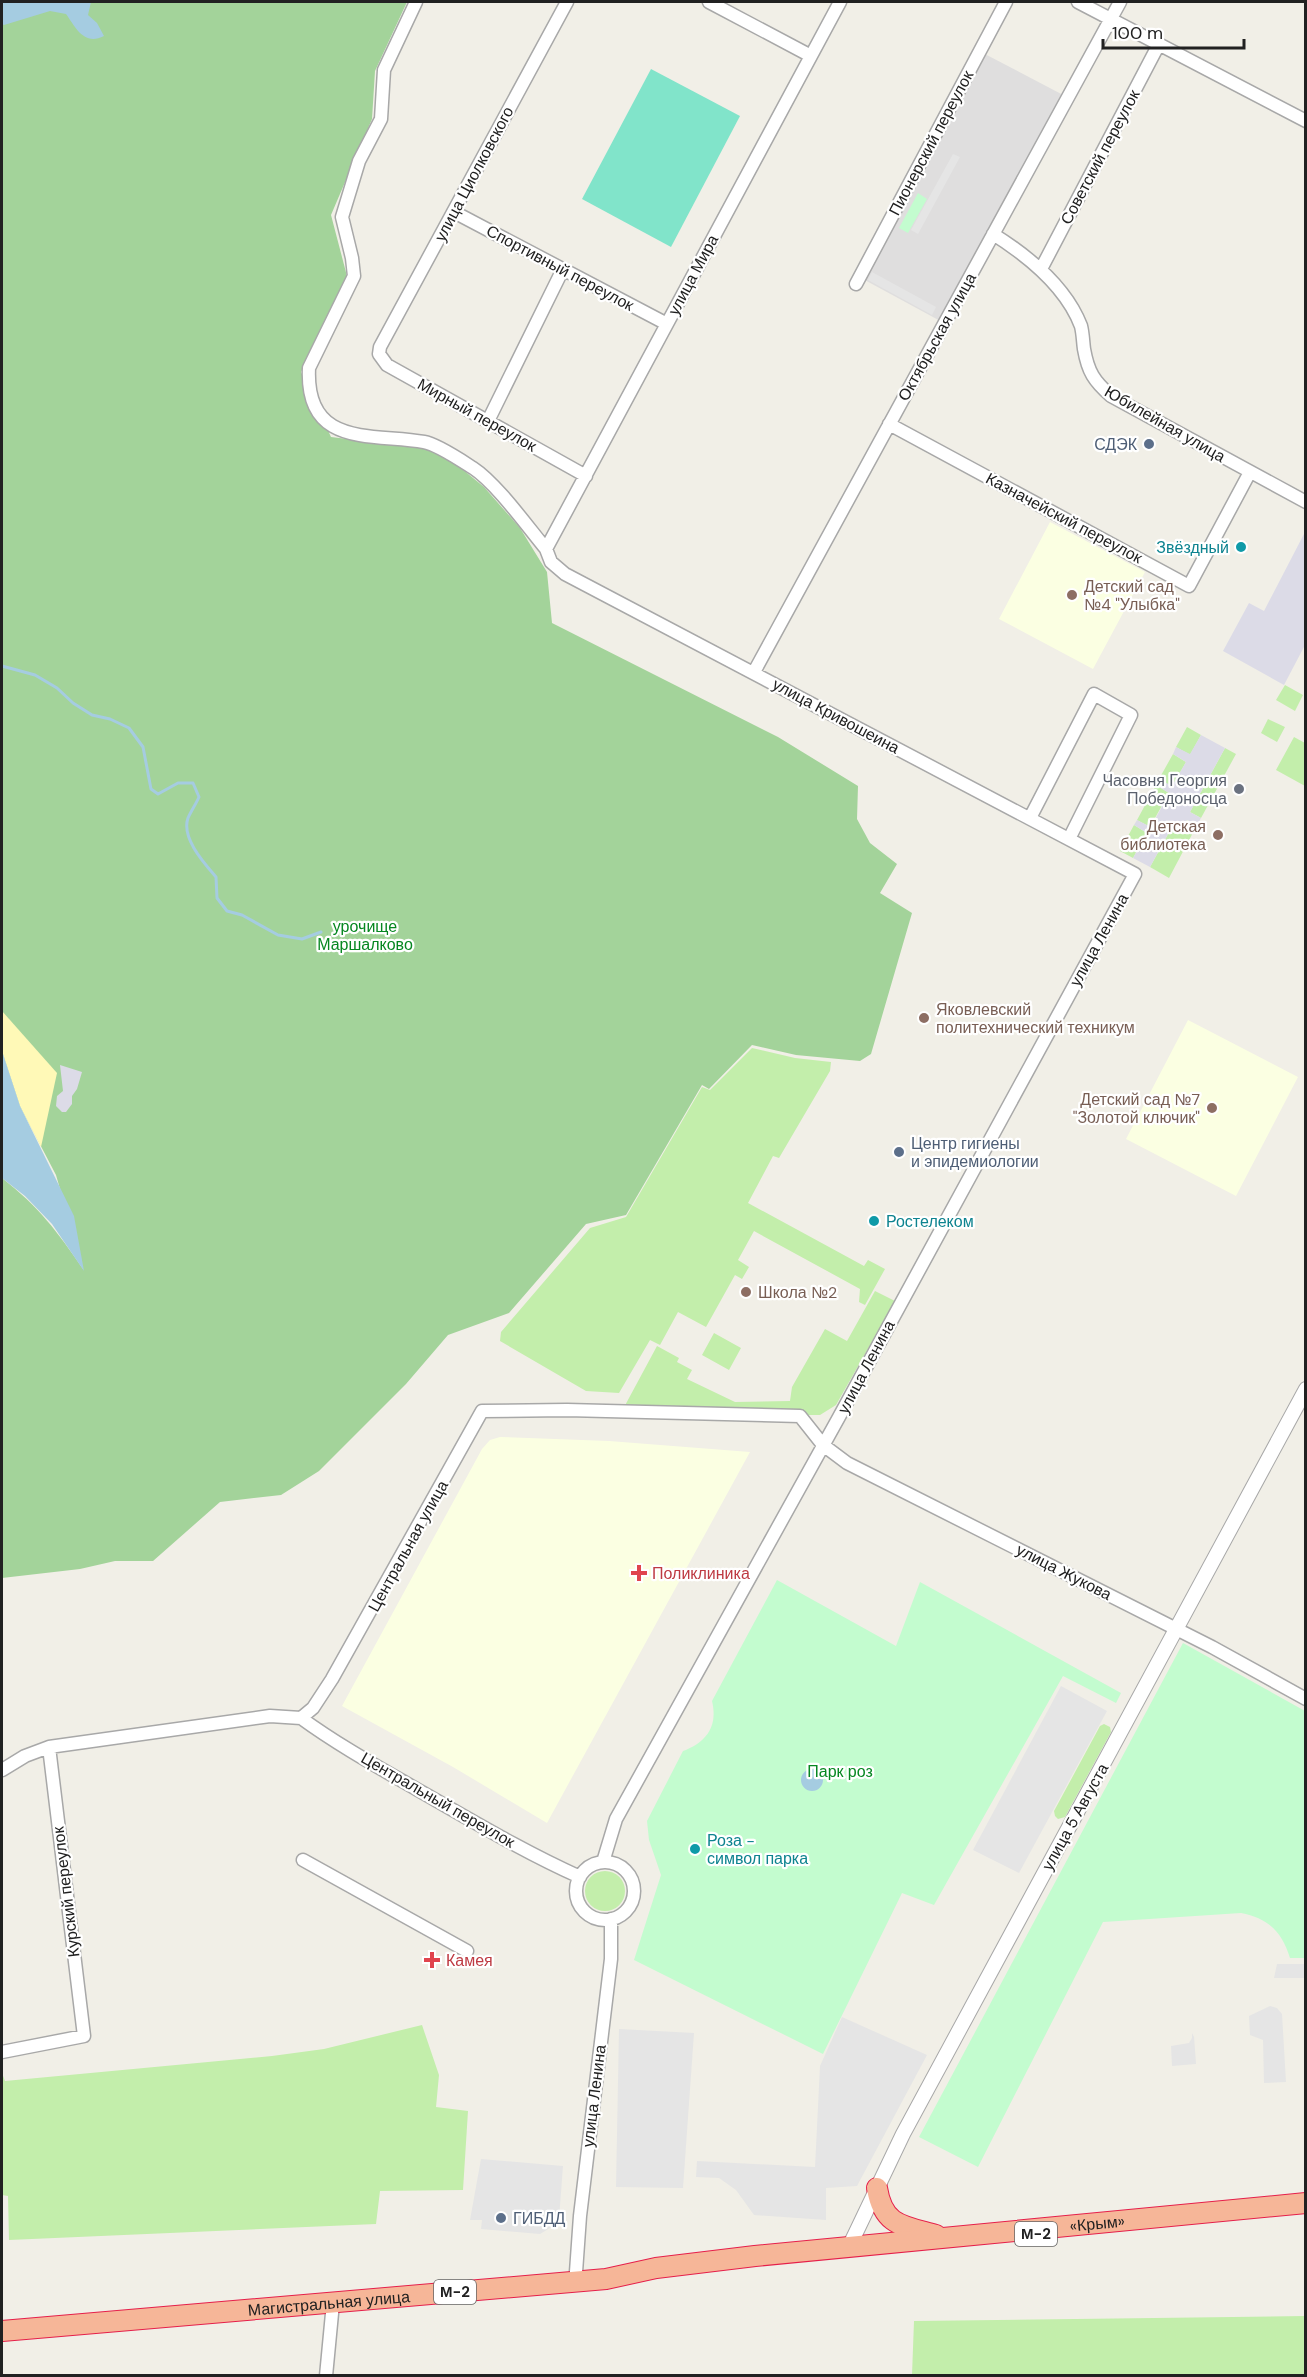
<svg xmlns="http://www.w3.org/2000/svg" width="1307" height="2377" font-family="'DM Sans',sans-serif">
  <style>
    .residential { fill: #dfdede }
    .education { fill: #fbffe2 }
    .grass { fill: #c3eeab }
    .forest { fill: #a3d39a }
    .sand { fill: #fff9b7 }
    .park { fill: #c3fccf }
    .pitch { fill: #81e4ca }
    .parking { fill: #e5e5e5 }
    .plaza { fill: #dcdbe7 }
    .water { fill: #a5cce1 }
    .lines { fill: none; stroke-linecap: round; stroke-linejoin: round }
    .stream { stroke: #a5cce1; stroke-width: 3 }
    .minor-casing { stroke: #a8a8a8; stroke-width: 15 }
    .tertiary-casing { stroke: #a8a8a8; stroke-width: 16 }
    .trunk-casing { stroke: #e51f4a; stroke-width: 22 }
    .minor { stroke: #fff; stroke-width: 12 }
    .tertiary { stroke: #fff; stroke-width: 14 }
    .trunk { stroke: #f6b698; stroke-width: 20 }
    .service-dot { fill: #5c6f8a; stroke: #fff; stroke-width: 2 }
    .culture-dot { fill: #0f9aa8; stroke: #fff; stroke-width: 2 }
    .education-dot { fill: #8d6e63; stroke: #fff; stroke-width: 2 }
    .worship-dot { fill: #6b7280; stroke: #fff; stroke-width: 2 }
    .health-dot { fill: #e0444e; stroke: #fff; stroke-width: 2 }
    .labels { text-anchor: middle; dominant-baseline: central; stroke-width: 4.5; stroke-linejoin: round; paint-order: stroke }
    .shield { fill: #fff; stroke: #646464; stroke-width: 1.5 }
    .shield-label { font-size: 15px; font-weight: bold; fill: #212121 }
    .street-label { font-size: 16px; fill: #212121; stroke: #fff }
    .service-label { font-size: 16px; fill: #4e5e75; stroke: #fff; text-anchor: start }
    .culture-label { font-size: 16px; fill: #0d838f; stroke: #fff; text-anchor: start }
    .education-label { font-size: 16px; fill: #785e54; stroke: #fff; text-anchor: start }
    .worship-label { font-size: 16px; fill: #5b616d; stroke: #fff; text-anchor: end }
    .park-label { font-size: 16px; fill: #068721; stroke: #fff }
    .health-label { font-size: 16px; fill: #be3a42; stroke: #fff; text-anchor: start }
  </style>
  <rect width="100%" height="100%" fill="#f1efe7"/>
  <path class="residential" d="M981,52L1067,97L944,323L861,278Z"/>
  <path class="education" d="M1050,522L1145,572L1093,669L999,619Z
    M1188,1020L1298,1077L1236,1196L1126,1139Z
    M500,1437L609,1441L750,1452L547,1823L453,1767L342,1706L482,1449L490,1440Z"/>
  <path class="grass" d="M1285,685L1303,695L1295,711L1276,700Z
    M1268,719L1285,727L1277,742L1261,733Z
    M1187,727L1201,735L1190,755L1176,747Z
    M1294,737L1305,743V786L1276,770Z
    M1225,748L1236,754L1201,818L1190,812Z
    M1173,754L1186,762L1172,787L1159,779Z
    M1156,785L1169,793L1150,827L1137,820Z
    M1186,820L1197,825L1169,878L1150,867L1173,825Z
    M1134,825L1147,833L1133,858L1120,851Z
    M752,1048L795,1058L831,1062L830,1071L779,1158L773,1156L748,1203L864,1266L868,1260L885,1269L865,1305L859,1302L860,1289L754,1231L738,1260L749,1267L742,1279L735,1275L706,1327L678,1312L660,1345L650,1340L619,1393L586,1391L500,1341L501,1332L590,1228L626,1217L702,1087L710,1090Z
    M875,1291L895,1301L836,1405L820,1415H809L622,1411L657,1346L679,1358L677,1362L692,1370L687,1379L735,1402L790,1401L792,1387L825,1329L847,1341Z
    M714,1333L741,1348L729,1370L702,1355Z
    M1104,1724L1110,1727L1111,1732L1065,1817L1058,1819L1055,1816L1054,1811L1100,1726Z
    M585 1891a20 20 0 1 1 40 0a20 20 0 1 1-40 0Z
    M422,2025L439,2075L436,2107L468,2111L463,2190L380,2191L376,2224L9,2240L8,2196L2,2195V2073L5,2081L272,2056L324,2049Z
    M1305,2316V2375H912L914,2321Z"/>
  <path class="forest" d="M2,2H407L375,71L372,119L331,215L348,280L301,372L331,437L439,450L484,487L520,528L547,572L552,623L778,737L858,786L857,819L870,843L897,864L880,893L912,913L871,1054L860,1061L796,1055L752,1045L709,1089L702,1085L626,1215L586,1224L509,1313L448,1335L406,1384L319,1471L281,1495L220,1502L153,1561H115L80,1569L2,1578V1178C39,1207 57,1231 83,1269L56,1175L20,1106L2,1051Z"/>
  <path class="sand" d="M2,1011L57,1073L41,1147L20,1106L2,1051Z"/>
  <path class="park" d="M918,193L927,199L908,233L899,228Z
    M777,1580L896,1646L920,1582L1121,1693L1116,1703L1063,1676L934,1905L902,1893L823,2054L634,1960L661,1875L649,1840L647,1821L683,1751C707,1742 718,1726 712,1701Z
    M1183,1643L1305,1711V1958H1290C1282,1932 1268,1918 1241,1913L1103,1922L978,2167L919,2137Z"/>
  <path class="pitch" d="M651,69L740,116L671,247L582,199Z"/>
  <path class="parking" d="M953,154L960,157L918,234L911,230Z
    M872,272L936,307L932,315L868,280Z
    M1061,1686L1107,1711L1019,1873L973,1850Z
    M1277,1964H1305V1978H1274Z
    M1270,2006L1277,2008L1282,2014L1286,2082L1264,2083L1263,2040L1250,2035L1249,2016Z
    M842,2017L927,2055L857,2186L826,2188V2220L754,2215L736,2190L719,2178L696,2177L697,2161L815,2167L820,2066Z
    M619,2029L694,2033L683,2188L616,2187Z
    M1192,2033L1194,2037L1196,2064L1172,2066L1171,2046L1189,2043L1192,2038Z
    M481,2159L563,2166L559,2219L555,2225L540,2234L481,2229L482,2220H470Z"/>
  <path class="plaza" d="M1305,532V645L1284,685L1223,651L1249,603L1264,611Z
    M1201,735L1225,748L1190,812L1201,818L1197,825L1187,820L1181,829L1173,825L1150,867L1133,858L1147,833L1134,825L1137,820L1151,827L1169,793L1156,785L1159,779L1172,786L1186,762L1173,754L1176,747L1190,754Z
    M60,1065L82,1072L77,1089L72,1096V1104L66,1112H62L56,1106L57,1096L63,1091Z"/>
  <path class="water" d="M2,2H91L88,15L97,23L104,36C84,46 76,28 66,14L50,11L4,25L2,24Z
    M2,1051L20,1106L74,1216L84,1271L52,1224L25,1196L2,1178Z
    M801 1780a11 11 0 1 1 22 0a11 11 0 1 1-22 0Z"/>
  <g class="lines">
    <path class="stream" d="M2,666L35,675L57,688L73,703L92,715L110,719L129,728L143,747L151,789L158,794L178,783H193L199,797C196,804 191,811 188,818C181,838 204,863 216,877L217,898L227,911L242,915L278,935L302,939L321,932"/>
    <g class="minor-casing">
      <path id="minor" d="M416,2L384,70L381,119L359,161L342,217L352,258L354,276L309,368C305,448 372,433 424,442C437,444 462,461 473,468C496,483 527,526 546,549L551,562L565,574L1135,874L839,1417L616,1819L603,1862
        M567,2L380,347L379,354L387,365L586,476
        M709,2L811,56
        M1078,2L1306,121
        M454,212L667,324
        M993,234C1028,256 1066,287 1081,326C1083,334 1083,342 1084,349C1088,372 1094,381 1111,396L1306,502
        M1041,269L1159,44
        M856,284L1006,2
        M488,421L563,269
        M889,424L1189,586L1250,472
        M546,549L840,2
        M754,672L1120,2
        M1030,818L1094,694L1131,715L1069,839
        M301,1718C338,1745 378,1767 418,1790C471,1820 524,1852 580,1877
        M2,1770L25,1756L49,1747L270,1716L301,1718L313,1708L332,1679L482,1411L567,1410L800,1416L823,1445L847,1463L1212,1647L1306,1699
        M303,1860L467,1951
        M576 1891a29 29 0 1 1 58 0a29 29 0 1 1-58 0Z
        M2,2052L84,2036L49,1747
        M576,2272L580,2216L611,1959V1919
        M326,2376L333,2303"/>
    </g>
    <g class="tertiary-casing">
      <path id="tertiary" d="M849,2247L903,2134L1306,1389"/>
    </g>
    <g class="trunk-casing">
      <g id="trunk">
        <path d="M877,2188C883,2226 903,2226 936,2235"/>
        <path id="s1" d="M2,2331L606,2279L656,2268L755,2256L1306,2203"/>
      </g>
    </g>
    <use href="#minor" class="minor"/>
    <use href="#tertiary" class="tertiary"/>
    <use href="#trunk" class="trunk"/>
  </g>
  <g class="service-dot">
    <circle cx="1149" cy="444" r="6"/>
    <circle cx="899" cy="1152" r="6"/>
    <circle cx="501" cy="2218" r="6"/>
  </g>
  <g class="culture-dot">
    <circle cx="1241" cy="547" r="6"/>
    <circle cx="874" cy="1221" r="6"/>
    <circle cx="695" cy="1849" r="6"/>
  </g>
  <g class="education-dot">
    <circle cx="1072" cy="595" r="6"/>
    <circle cx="1218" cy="835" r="6"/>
    <circle cx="924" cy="1018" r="6"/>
    <circle cx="1212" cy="1108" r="6"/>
    <circle cx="746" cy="1292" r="6"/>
  </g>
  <circle class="worship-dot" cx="1239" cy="789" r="6"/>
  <g class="health-dot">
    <path d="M636 1564h6v6h6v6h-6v6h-6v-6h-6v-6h6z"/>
    <path d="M429 1951h6v6h6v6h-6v6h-6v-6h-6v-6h6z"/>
  </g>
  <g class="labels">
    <g class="shield">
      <rect x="1015" y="2222" width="42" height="24" rx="4.5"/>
      <rect x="434" y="2280" width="42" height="24" rx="4.5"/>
    </g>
    <g class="shield-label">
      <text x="1036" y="2234">М-2</text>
      <text x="455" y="2292">М-2</text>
    </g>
    <g class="street-label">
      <text transform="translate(931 143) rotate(-62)">Пионерский переулок</text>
      <text transform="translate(1100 157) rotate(-62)">Советский переулок</text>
      <text transform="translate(474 174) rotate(-62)">улица Циолковского</text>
      <text transform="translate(560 268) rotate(28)">Спортивный переулок</text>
      <text transform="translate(693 275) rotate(-62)">улица Мира</text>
      <text transform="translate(937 337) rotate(-61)">Октябрьская улица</text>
      <text transform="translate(477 415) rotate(29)">Мирный переулок</text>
      <text transform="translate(1165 424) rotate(30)">Юбилейная улица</text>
      <text transform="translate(1064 518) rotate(28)">Казначейский переулок</text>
      <text transform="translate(836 716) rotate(28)">улица Кривошеина</text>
      <text transform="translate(1099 940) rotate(-61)">улица Ленина</text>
      <text transform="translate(866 1367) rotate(-62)">улица Ленина</text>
      <text transform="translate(408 1546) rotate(-61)">Центральная улица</text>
      <text transform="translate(1064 1572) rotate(27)">улица Жукова</text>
      <text transform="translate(438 1800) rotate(30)">Центральный переулок</text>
      <text transform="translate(1075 1817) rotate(-61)">улица 5 Августа</text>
      <text transform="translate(66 1892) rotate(-97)">Курский переулок</text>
      <text transform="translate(594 2096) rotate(-83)">улица Ленина</text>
      <text stroke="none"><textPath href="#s1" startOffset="1101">«Крым»</textPath></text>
      <text stroke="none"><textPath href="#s1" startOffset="328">Магистральная улица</textPath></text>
    </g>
    <g class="service-label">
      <text x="1137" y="444" text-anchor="end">СДЭК</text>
      <text x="911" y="1143">Центр гигиены<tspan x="911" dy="18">и эпидемиологии</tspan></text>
      <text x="513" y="2218">ГИБДД</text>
    </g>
    <g class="culture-label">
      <text x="1229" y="547" text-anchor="end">Звёздный</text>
      <text x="886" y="1221">Ростелеком</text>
      <text x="707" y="1840">Роза -<tspan x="707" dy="18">символ парка</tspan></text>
    </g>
    <g class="education-label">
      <text x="1084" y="586">Детский сад<tspan x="1084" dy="18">№4 "Улыбка"</tspan></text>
      <text x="1206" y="826" text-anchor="end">Детская<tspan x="1206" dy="18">библиотека</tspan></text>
      <text x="936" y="1009">Яковлевский<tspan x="936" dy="18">политехнический техникум</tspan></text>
      <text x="1200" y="1099" text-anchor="end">Детский сад №7<tspan x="1200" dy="18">"Золотой ключик"</tspan></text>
      <text x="758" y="1292">Школа №2</text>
    </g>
    <g class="worship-label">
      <text x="1227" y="780">Часовня Георгия<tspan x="1227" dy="18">Победоносца</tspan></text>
    </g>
    <g class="park-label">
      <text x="365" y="926">урочище<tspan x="365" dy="18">Маршалково</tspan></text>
      <text x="840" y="1771">Парк роз</text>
    </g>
    <g class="health-label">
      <text x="652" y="1573">Поликлиника</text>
      <text x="446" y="1960">Камея</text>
    </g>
  </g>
  <rect width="1307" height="2377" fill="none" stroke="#212121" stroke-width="6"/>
  <path d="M1103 39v9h141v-9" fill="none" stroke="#212121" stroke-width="3"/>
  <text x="1112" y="39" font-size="18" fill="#212121" stroke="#ffffff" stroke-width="4.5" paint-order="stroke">100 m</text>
</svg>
